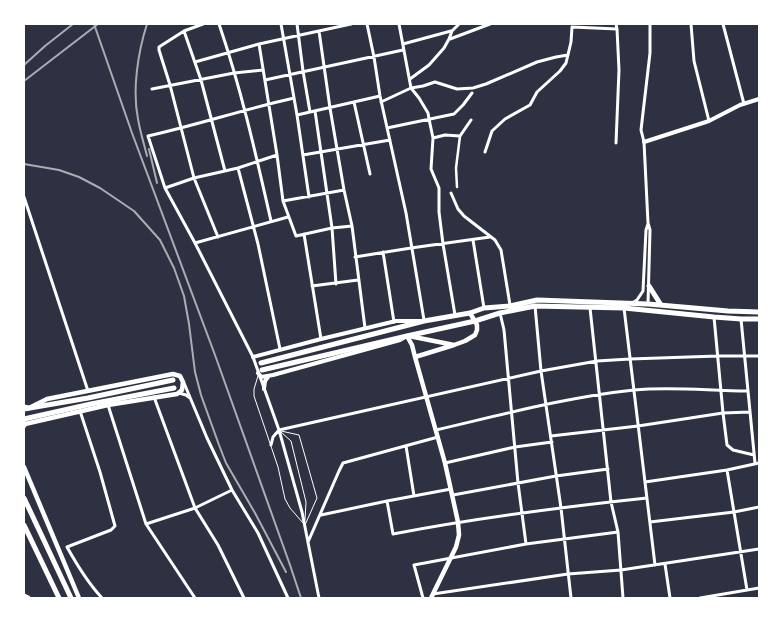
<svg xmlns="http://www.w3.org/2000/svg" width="783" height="622" font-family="'Work Sans',sans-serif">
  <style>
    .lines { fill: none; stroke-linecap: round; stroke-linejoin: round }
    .service { stroke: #fff; stroke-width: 1 }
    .pedestrian { stroke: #fff; stroke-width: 2.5 }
    .minor { stroke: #fff; stroke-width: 3 }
    .tertiary { stroke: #fff; stroke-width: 4 }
    .secondary { stroke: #fff; stroke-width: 4.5 }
    .primary { stroke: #fff; stroke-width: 5 }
    .trunk { stroke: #fff; stroke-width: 5 }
    .rail { stroke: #abadb3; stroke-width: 2 }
  </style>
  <rect width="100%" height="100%" fill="#2d3142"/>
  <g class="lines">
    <path class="service" d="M258,376L254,389V396L278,467L285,499L290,508L303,523
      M281,431L299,435L317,498L305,525
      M281,432L291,441L306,502L305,520"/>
    <path class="pedestrian" d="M457,187L456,168L460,136"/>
    <path class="minor" d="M203,24L184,31L159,47V50L170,85L194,178L218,237
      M219,24C241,88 256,155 271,221
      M281,24L297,115L309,197
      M297,24L303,71L310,112
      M367,24L374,57L380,96L406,213L424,320
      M399,24L411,88L419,98L428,113L429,119L433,138L431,169L439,188V212L443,244L455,315
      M691,24L694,61L709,121
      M723,24L744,104
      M184,31L201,80L225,171
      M319,31L330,108L344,190L352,226L365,328
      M450,39L490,24
      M259,44L277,155L283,201L296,236L332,228L352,226
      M403,44L451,31
      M195,62L259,44L351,24
      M410,79L429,65L444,48L449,39L452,31L459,24
      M265,80L403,50
      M152,89L234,73L263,70
      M294,98C245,109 197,125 148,136L165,188L195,243L253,357L279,430L302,512L319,598
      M354,102L370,174
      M381,102L411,88L423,86L435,82L457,89L473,88L486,84L537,62L556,57L568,55
      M315,111L332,228L336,284
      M297,115L380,96
      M387,128L454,114L463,105L472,93
      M433,138L445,135L460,136L471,120
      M616,143L619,70L617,29
      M485,152L492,131L505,119L530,105L537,92L560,71L566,63L571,42L572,27L617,29L616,24
      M303,155L390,140
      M238,168L258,244L280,349
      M165,188L194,178L238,168L277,155
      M451,193L458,209L464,216L495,240L501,250L510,305
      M24,197L88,391
      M283,201L344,190
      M304,234L321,339
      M473,240L484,308
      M195,243L288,217
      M383,252L394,322
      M355,257L411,248L490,237
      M312,286L358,280
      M632,303L637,300L643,291L646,230L648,224
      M648,304L650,230L648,223L644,142L641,130L650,53V24
      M535,306L541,371L561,508L571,598
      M590,308L611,502L618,532L623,598
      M624,308L655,565
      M500,313L504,330L518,483L526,544
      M714,317L723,413L727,445L733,450L754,455
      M741,319L755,463
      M184,383L207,438L232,490L258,533L288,598
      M179,393L186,395L190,398
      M154,397L195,508L218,545L244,598
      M108,405L146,524L195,598
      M80,411L100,472L115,526L111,530L67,547C77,565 88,583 102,598
      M436,430C501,415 567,397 634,390C672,386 710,391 748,391
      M551,436L638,426L723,413L750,412
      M271,445L273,437L279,430L541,371L597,361L630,359L718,356H759
      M406,446L414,496
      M445,463L515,447L552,442
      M727,470L747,590
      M645,482L727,470L759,463
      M453,495L556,476L608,469
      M387,501L393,534C477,518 562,507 647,498
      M321,515L387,501L451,489
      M650,522L734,512L759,507
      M146,524L195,508L232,490
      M308,542L339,471L343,463L438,437
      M665,564L670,598
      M433,594L568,574L621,570L759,549
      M423,598L414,565L526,544L618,532
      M700,598L759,588"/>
    <path class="tertiary" d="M644,142L709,121L740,105L759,99
      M253,357L321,339L396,321H420
      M258,373L261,377L273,375L400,340L405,337
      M264,389L265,381L268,377"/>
    <path class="secondary" d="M407,336L412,345L415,357L454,345
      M409,336L454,345L465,341L475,335L477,330V325L470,313
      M415,357L445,463L458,522L459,535L456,547L431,598
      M24,426L25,424L108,405L177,394L182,390L183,382L180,376L173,374L47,399L29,408
      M24,467L79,598"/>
    <path class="primary" d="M649,286L661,305
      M261,363L424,321L470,313L484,308L510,306L537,300L648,304L728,311L759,312
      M262,370L407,336L475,321L500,313L535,306L624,308L714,317L741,319H759
      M24,409L88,398L173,380
      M24,419L91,404L174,388
      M24,424H25"/>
    <path class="trunk" d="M24,407L28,408
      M24,498L71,598
      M24,525L59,598
      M24,596L28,598"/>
    <path class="rail" d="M94,24L132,133L215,355L290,565L301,598
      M24,65L45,46L73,24
      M24,81L98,24
      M149,149L157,183
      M147,156C144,144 140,131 138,119C132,90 138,52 147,24
      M24,164L59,170L79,177L100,188L134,211L160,240L174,268L184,296L189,324L195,372L201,395L219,445L226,463L255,513L286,572"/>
  </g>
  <rect width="783" height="622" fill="none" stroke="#ffffff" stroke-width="50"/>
</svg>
